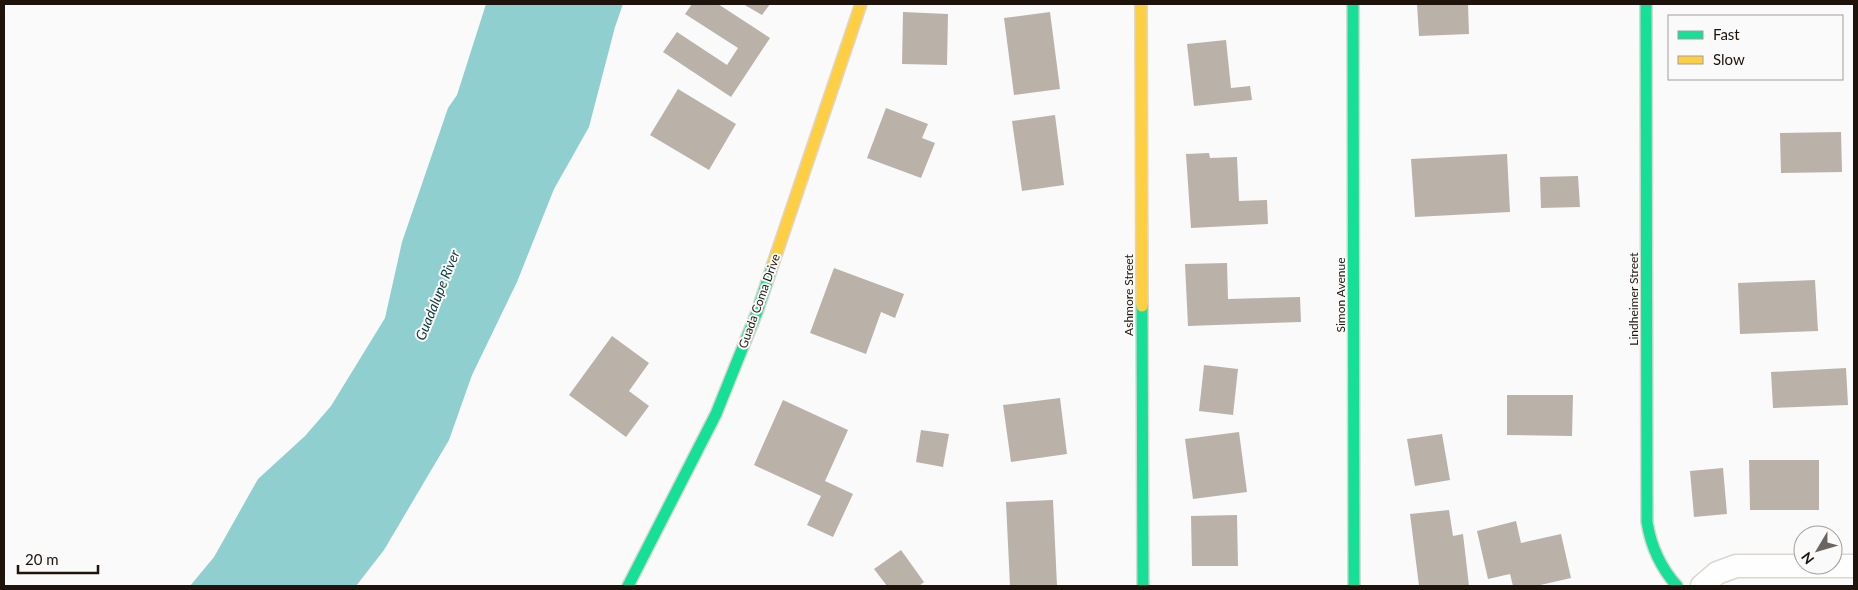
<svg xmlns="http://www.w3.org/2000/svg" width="1858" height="590" font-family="Lato,sans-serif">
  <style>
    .water { fill: #90cfcf }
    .building { fill: #bab1a9 }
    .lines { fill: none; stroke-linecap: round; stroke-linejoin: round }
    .street-casing { stroke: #dcd6d1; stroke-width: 25 }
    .fast-casing { stroke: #dcd6d1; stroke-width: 14 }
    .slow-casing { stroke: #dcd6d1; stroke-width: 14 }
    .street { stroke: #fefefe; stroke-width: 22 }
    .fast { stroke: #16e098; stroke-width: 11 }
    .slow { stroke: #ffcf43; stroke-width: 11 }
    .labels { text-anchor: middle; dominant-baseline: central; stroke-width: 4; stroke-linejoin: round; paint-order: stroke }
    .street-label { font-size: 12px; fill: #1e140c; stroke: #fafafa }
    .water-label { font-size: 14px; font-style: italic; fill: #0a3737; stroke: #fafafa }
  </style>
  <rect width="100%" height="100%" fill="#fafafa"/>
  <path class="water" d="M486,4H623L615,27L589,127L554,189L517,282L472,375L449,440L384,550L356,586H190L214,557L258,479L305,436L331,406L385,318L402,242L448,108L457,95Z"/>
  <path class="building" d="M692,4H718L770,38L731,97L663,52L677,32L727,65L738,48L685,14Z
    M743,4H770L762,15Z
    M1417,4H1468L1469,34L1419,36Z
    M903,12L948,14L947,65L902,64Z
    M1050,12L1060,89L1014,95L1004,18Z
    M1226,40L1231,88L1250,86L1252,100L1194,106L1187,44Z
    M678,89L736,124L709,170L650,135Z
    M886,108L928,124L922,138L935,143L921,178L867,158Z
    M1055,115L1064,185L1022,191L1012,121Z
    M1841,132L1842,172L1781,173L1780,133Z
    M1209,153L1210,158L1237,157L1239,201L1267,200L1268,224L1191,228L1186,154Z
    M1507,154L1510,212L1415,217L1411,159Z
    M1578,176L1580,207L1541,208L1540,177Z
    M1227,263L1228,299L1300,297L1301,322L1188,326L1185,264Z
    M834,268L904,294L895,318L881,312L866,354L810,333Z
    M1815,280L1818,331L1740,334L1738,283Z
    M612,336L649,363L629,391L649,406L626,437L569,395Z
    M1204,365L1238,369L1233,415L1199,411Z
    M1846,368L1848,405L1773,408L1771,372Z
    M1507,395H1573L1572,436L1507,435Z
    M1060,398L1067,454L1011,462L1003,405Z
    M783,400L848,430L825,481L853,494L833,537L807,525L821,496L754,465Z
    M921,430L949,434L943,467L916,462Z
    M1239,432L1247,492L1193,499L1185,439Z
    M1442,434L1450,480L1415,486L1407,439Z
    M1749,460H1819V510H1750Z
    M1723,468L1727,514L1694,517L1690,471Z
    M1053,500L1057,586H1010L1006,502Z
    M1449,510L1453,536L1463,534L1469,586H1419L1410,514Z
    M1237,515L1238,566H1192L1191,516Z
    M1516,521L1521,543L1561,534L1571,578L1536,586H1513L1510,574L1488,579L1477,531Z
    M901,550L924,582L919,586H887L874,569Z"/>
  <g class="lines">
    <g class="street-casing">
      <path id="street" d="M1702,586L1717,573L1736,566H1854"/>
    </g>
    <g class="fast-casing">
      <path id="fast" d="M1353,4L1354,586
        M1646,4L1647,522C1651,547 1660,567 1677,586
        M1142,306L1143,586
        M628,586L716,414L757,312L773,264"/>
    </g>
    <g class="slow-casing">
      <path id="slow" d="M1141,4L1142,306
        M773,264L861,4"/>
    </g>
    <use href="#street" class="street"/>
    <use href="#fast" class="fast"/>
    <use href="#slow" class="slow"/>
  </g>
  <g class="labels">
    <g class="street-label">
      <text transform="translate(1128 295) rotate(-90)">Ashmore Street</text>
      <text transform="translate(1340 295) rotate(-90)">Simon Avenue</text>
      <text transform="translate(1633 299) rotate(-90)">Lindheimer Street</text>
      <text transform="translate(759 301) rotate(-70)">Guada Coma Drive</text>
    </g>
    <g class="water-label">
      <text transform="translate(437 295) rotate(-68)">Guadalupe River</text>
    </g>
  </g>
  <rect width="1858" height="590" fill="none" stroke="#1e140c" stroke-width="10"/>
  <rect x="1668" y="15" width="175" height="65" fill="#fafafa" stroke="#a29e9b"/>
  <rect x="1678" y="31" width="25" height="8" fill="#16e098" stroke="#a29e9b"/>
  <text x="1713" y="40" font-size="15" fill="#1e140c">Fast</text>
  <rect x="1678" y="56" width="25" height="8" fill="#ffcf43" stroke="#a29e9b"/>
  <text x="1713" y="65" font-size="15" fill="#1e140c">Slow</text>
  <g transform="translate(1818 550) rotate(232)"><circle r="24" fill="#fafafa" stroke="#a29e9b"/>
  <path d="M0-4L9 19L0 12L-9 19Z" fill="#6b645f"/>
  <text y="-8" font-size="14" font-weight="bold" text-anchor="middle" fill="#1e140c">N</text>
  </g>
  <path d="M18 565v8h80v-8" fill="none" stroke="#1e140c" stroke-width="2.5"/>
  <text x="25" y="565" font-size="15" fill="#1e140c" stroke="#fafafa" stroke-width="4" paint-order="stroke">20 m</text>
</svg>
